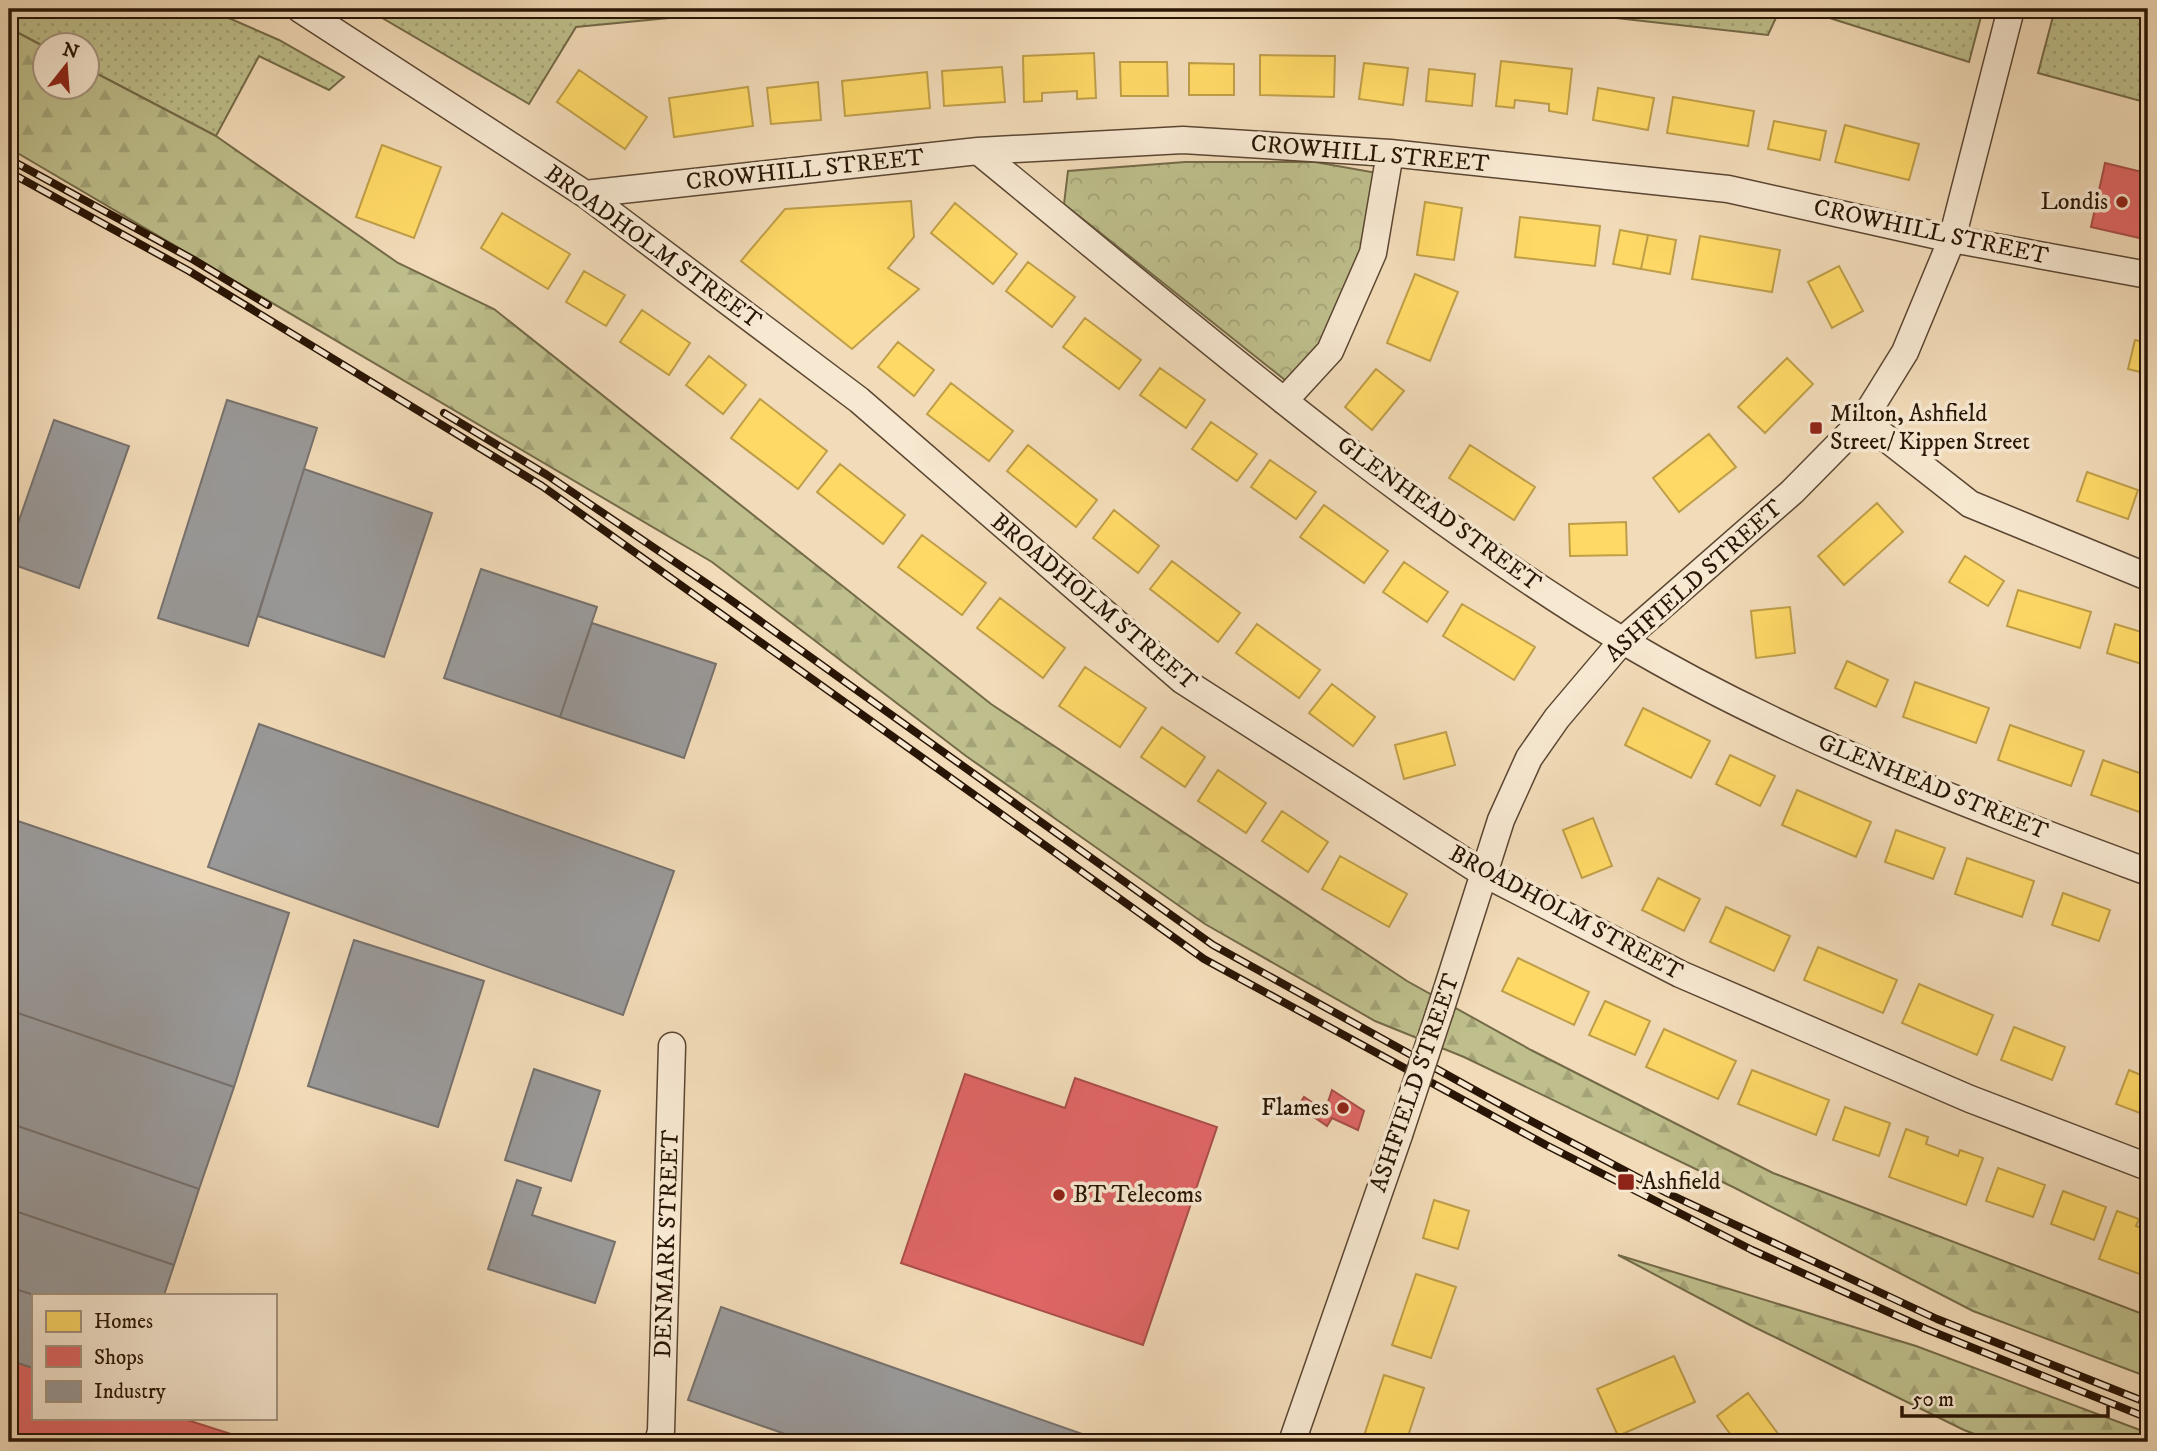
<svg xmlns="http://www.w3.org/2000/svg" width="2157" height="1451" font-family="'IM FELL DW Pica',serif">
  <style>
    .grass { fill: url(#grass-dots); stroke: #746a48; stroke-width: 2 }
    .forest { fill: url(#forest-firs); stroke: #746a48; stroke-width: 2 }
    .park { fill: url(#park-crowns); stroke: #746a48; stroke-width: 2 }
    .homes { fill: #ffd966; stroke: #bf9e49; stroke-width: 2 }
    .shops { fill: #e06666; stroke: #a94e49; stroke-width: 2 }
    .industry { fill: #999; stroke: #77716d; stroke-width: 2 }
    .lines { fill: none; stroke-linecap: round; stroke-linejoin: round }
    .street-casing { stroke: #5b4632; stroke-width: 29 }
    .street { stroke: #f7e8d1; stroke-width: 26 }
    .rail-casing { stroke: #291505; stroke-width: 8 }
    .rail { stroke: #f7e8d1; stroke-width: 5; stroke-dasharray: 16; stroke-linecap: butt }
    .street-bridge-casing { stroke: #5b4632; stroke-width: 29; stroke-linecap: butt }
    .street-bridge { stroke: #f7e8d1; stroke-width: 26 }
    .poi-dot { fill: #8f2418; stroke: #f7e8d1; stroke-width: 2.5 }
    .labels { text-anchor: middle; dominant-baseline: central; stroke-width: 7; stroke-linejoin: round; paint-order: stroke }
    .street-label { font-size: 24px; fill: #291505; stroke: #f7e8d1 }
    .poi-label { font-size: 24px; fill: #291505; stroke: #f7e8d1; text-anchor: start }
  </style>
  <defs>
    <pattern id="grass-dots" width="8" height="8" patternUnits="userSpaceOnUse" patternTransform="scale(1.75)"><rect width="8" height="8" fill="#bebf8c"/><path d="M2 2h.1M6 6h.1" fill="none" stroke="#a3a377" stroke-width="1.8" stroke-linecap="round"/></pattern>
    <pattern id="forest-firs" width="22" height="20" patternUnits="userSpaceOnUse" patternTransform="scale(1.75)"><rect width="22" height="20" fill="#bebf8c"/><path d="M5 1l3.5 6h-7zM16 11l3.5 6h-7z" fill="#a3a377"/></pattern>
    <pattern id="park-crowns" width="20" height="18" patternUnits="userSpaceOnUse" patternTransform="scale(1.75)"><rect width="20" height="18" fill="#bebf8c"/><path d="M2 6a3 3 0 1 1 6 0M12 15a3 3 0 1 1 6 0" fill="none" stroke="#a3a377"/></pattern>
  </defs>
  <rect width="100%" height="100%" fill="#f2dbb8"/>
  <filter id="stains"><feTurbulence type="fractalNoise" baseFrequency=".00286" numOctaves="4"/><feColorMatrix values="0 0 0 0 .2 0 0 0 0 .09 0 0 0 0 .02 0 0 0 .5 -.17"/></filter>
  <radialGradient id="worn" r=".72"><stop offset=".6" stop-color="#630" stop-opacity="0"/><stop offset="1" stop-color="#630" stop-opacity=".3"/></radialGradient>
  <path class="grass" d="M9,9H208L279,40L344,77L329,90L259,56L216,136L88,69V46L45,47L9,28Z
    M367,9H762L576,27L529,104Z
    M1535,9H1780L1768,35Z
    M1801,9H1983L1969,62Z
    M2055,9H2148V103L2038,73Z"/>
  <path class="forest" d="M9,28L45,47L46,88H88V69L216,136L398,263L494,309L991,704L1407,981L1531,1050L1773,1173L2148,1316V1377L1973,1311L1735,1188L1464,1057L1375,1021L1205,924L966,756L712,562L9,148Z
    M1618,1255L1916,1346L2148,1433V1442H1995L1964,1430L1750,1325Z"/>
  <path class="park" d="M1185,162H1315L1377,173L1368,246L1330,330L1290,384L1064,204L1068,171Z"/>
  <path class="homes" d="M1094,53L1096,98L1077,99V91L1042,93V101L1024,102L1023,56Z
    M1260,55L1335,56L1334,97L1260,95Z
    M1501,61L1572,69L1567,114L1549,111V104L1515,100L1514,108L1496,106Z
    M1120,62H1167L1168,96H1121Z
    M1189,63L1234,64V95H1189Z
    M1364,63L1408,68L1403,105L1359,99Z
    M1002,67L1005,102L944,106L942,71Z
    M1429,69L1475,74L1472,106L1426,101Z
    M579,70L647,117L625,149L557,102Z
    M927,72L930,108L845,116L842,81Z
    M818,82L821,120L771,124L767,88Z
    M748,87L753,126L674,137L669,98Z
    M1598,88L1654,98L1648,130L1593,120Z
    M1673,97L1754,111L1748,146L1667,133Z
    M1774,121L1826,131L1820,160L1768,149Z
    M1845,125L1919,144L1909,180L1835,162Z
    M382,145L441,167L414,238L356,217Z
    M911,201L914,237L888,268L919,289L852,349L741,261L785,209Z
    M1425,202L1462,208L1454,260L1417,255Z
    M955,203L1017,254L993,284L931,233Z
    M502,213L570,254L548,289L481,248Z
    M1520,217L1600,226L1595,266L1515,257Z
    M1620,230L1648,235L1641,269L1613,264Z
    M1648,235L1676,240L1670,274L1641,269Z
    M1700,236L1780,250L1772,292L1692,279Z
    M1028,262L1075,297L1052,327L1006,291Z
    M1839,266L1863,311L1832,328L1808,282Z
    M584,271L625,295L606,326L566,302Z
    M1415,274L1458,292L1430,361L1387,343Z
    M642,310L690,343L669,375L620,342Z
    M1085,318L1141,360L1119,389L1063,347Z
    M2135,340L2148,343V374L2128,369Z
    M898,342L934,370L914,396L878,367Z
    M709,356L746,385L723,414L686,385Z
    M1787,358L1813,384L1765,433L1738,407Z
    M1160,368L1205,400L1186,428L1140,395Z
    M1376,369L1404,391L1372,430L1345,407Z
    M951,383L1013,431L989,461L927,414Z
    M760,399L827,451L798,489L731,438Z
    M1211,422L1257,454L1237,481L1192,449Z
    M1709,434L1736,467L1679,512L1653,478Z
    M1028,445L1097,500L1076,527L1007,471Z
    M1470,445L1535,487L1514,520L1449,478Z
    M1270,460L1316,492L1296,519L1251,487Z
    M840,464L905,515L883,544L817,492Z
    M2087,472L2138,490L2128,519L2077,501Z
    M1877,503L1903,532L1844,585L1818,556Z
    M1324,505L1388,551L1364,583L1300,537Z
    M1114,510L1159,546L1138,573L1093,538Z
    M1626,522L1627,555L1570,556L1569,524Z
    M922,535L986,583L962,615L898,567Z
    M1965,556L2004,581L1988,606L1949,582Z
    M1172,561L1240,613L1218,642L1150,589Z
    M1404,562L1448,592L1427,622L1383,592Z
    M2018,590L2091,612L2080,648L2007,626Z
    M1000,598L1065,648L1043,678L977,628Z
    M1462,604L1535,647L1514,680L1443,636Z
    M1790,607L1795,653L1756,658L1751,611Z
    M1257,624L1320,670L1299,698L1236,653Z
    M2115,624L2148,634V666L2107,653Z
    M1847,661L1888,680L1876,707L1835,688Z
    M1085,667L1146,708L1120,747L1059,706Z
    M1915,682L1989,708L1976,743L1903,717Z
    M1332,684L1375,717L1353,746L1309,713Z
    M1643,708L1710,741L1691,778L1625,745Z
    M2010,725L2084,751L2071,786L1998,760Z
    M1162,727L1205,757L1185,787L1141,757Z
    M1446,732L1455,765L1404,779L1395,745Z
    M1730,755L1775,776L1760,806L1716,784Z
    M2103,760L2148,776V815L2091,795Z
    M1218,770L1266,803L1246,833L1198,801Z
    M1797,790L1871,822L1856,857L1782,825Z
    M1282,811L1328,842L1308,872L1262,841Z
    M1593,818L1612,866L1582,878L1563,830Z
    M1896,830L1945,848L1933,879L1885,862Z
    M1340,856L1407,894L1389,927L1322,889Z
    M1967,858L2034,881L2022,917L1955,894Z
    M1658,878L1700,899L1684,931L1642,910Z
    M2063,893L2110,910L2099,941L2052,925Z
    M1726,907L1790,936L1774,971L1710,942Z
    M1818,947L1897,980L1883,1013L1804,980Z
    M1518,958L1589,992L1574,1025L1502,991Z
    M1919,984L1993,1015L1977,1055L1902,1023Z
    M1605,1001L1650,1021L1635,1055L1589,1035Z
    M2014,1027L2065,1047L2052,1080L2001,1060Z
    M1664,1029L1736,1061L1718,1099L1646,1067Z
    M1752,1070L1829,1100L1816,1135L1738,1104Z
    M2129,1070L2148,1078V1116L2116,1104Z
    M1845,1107L1890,1123L1879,1156L1833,1140Z
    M1906,1129L1928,1137L1926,1144L1958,1156L1960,1150L1983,1158L1966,1205L1889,1177Z
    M1998,1168L2045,1185L2033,1217L1986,1201Z
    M2063,1191L2106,1207L2094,1240L2051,1224Z
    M1434,1200L1469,1211L1458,1249L1423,1238Z
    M2117,1211L2139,1219L2136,1226L2148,1231V1277L2099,1259Z
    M1416,1274L1456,1287L1431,1358L1392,1345Z
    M1674,1356L1695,1402L1618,1436L1597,1389Z
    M1384,1375L1424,1388L1406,1442H1362Z
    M1748,1393L1784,1442H1736L1717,1416Z"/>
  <path class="shops" d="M2144,160L2148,161V240L2091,227L2105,163L2142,172Z
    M965,1074L1065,1108L1075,1078L1217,1127L1143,1345L901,1263Z
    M1332,1090L1364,1111L1358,1130L1332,1118L1327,1126L1298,1106L1304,1097L1325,1111Z
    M9,1360L33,1368V1418H181L256,1442H9Z"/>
  <path class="industry" d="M227,400L317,428L248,646L158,618Z
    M54,420L129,446L79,588L9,563V549Z
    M304,469L432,513L384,657L258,616Z
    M481,569L597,607L560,717L444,678Z
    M592,623L716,664L684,758L560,717Z
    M259,724L674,871L623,1015L208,867Z
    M9,818L289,913L234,1087L9,1010Z
    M354,940L484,981L438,1127L308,1086Z
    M9,1010L234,1087L199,1189L9,1123Z
    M534,1069L600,1091L571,1181L505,1160Z
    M9,1123L199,1189L174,1265L9,1209Z
    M517,1180L541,1188L532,1215L615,1242L595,1303L488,1269Z
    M9,1209L174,1265L164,1295H34L9,1287Z
    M9,1287L34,1295L33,1368L9,1360Z
    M721,1307L1105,1442H808L688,1400Z"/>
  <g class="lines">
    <g class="street-casing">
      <path id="street" d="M300,9L585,194L859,400L1182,680L1483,873L1680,974L1970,1099L2148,1167
        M978,151C1186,321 1390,499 1620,639C1786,738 1968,805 2148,872
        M585,194L978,151L1183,140L1390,153L1728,189L1952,239L2148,275
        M1284,401L1330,351L1373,253L1390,153
        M1863,420L1970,504L2148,577
        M1440,1011L1501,820L1529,758L1557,718L1623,640L1792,492L1863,420L1905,352L1952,239L2011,9
        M658,1442L661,1431L672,1046
        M1292,1442L1399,1135"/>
    </g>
    <use href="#street" class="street"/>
    <g class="rail-casing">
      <path id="rail" d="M9,159L194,260L268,305
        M9,172L189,271L542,486L1204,959L1546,1145L1752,1250L1926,1329L2148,1418
        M444,413L547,475L728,598L1213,945L1516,1113L1667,1193L1937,1319L2148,1403"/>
    </g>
    <use href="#rail" class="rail"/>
    <g class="street-bridge-casing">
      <path id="street-bridge" d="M1399,1135L1440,1011"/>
    </g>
    <use href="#street-bridge" class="street-bridge"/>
  </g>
  <g class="poi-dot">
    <circle cx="2122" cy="202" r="7"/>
    <rect x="1809" y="421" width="14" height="14" rx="3.5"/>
    <circle cx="1343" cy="1108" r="7"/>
    <rect x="1617" y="1173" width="18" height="18" rx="3.5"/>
    <circle cx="1059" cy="1195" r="7"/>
  </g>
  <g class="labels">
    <g class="street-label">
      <text transform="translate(1370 154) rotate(5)">CROWHILL STREET</text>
      <text transform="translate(805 170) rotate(-6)">CROWHILL STREET</text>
      <text transform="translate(1931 232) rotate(12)">CROWHILL STREET</text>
      <text transform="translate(653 247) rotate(36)">BROADHOLM STREET</text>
      <text transform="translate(1439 514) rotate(36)">GLENHEAD STREET</text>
      <text transform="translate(1694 581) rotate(-42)">ASHFIELD STREET</text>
      <text transform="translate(1094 602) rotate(40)">BROADHOLM STREET</text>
      <text transform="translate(1933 787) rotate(22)">GLENHEAD STREET</text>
      <text transform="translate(1566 913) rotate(28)">BROADHOLM STREET</text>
      <text transform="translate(1415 1083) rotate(-71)">ASHFIELD STREET</text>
      <text transform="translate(667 1244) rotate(-88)">DENMARK STREET</text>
    </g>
    <g class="poi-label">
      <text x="2108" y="202" text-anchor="end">Londis</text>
      <text x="1830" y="414">Milton, Ashfield<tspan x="1830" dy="28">Street/ Kippen Street</tspan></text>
      <text x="1329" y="1108" text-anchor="end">Flames</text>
      <text x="1642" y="1182">Ashfield</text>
      <text x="1073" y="1195">BT Telecoms</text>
    </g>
  </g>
  <rect width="2157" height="1451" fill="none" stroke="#f2dbb8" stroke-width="35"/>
  <rect x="10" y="10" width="2136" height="1430" fill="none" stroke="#291505" stroke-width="3.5"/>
  <rect x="18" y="18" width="2122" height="1416" fill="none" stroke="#291505" stroke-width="2"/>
  <rect x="32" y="1294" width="245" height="126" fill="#f7e8d1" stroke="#a5947f" stroke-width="2"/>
  <rect x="46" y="1311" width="35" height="21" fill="#ffd966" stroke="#a5947f" stroke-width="2"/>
  <text x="94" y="1328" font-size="21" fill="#291505">Homes</text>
  <rect x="46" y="1346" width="35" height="21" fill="#e06666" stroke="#a5947f" stroke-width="2"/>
  <text x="94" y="1364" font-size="21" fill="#291505">Shops</text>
  <rect x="46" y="1381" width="35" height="21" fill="#999999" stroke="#a5947f" stroke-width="2"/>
  <text x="94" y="1398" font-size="21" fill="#291505">Industry</text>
  <g transform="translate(66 66) rotate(17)"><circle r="33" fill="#f7e8d1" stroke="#a5947f" stroke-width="2"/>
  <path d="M0-5L12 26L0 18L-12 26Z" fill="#8f2418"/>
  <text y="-10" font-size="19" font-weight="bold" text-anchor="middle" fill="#291505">N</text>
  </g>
  <path d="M1902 1406v10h206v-10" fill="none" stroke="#291505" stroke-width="3.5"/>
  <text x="1912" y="1406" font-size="21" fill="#291505" stroke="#f7e8d1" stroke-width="5" paint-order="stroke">50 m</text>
  <rect width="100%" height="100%" filter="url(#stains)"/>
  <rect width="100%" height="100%" fill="url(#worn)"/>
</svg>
